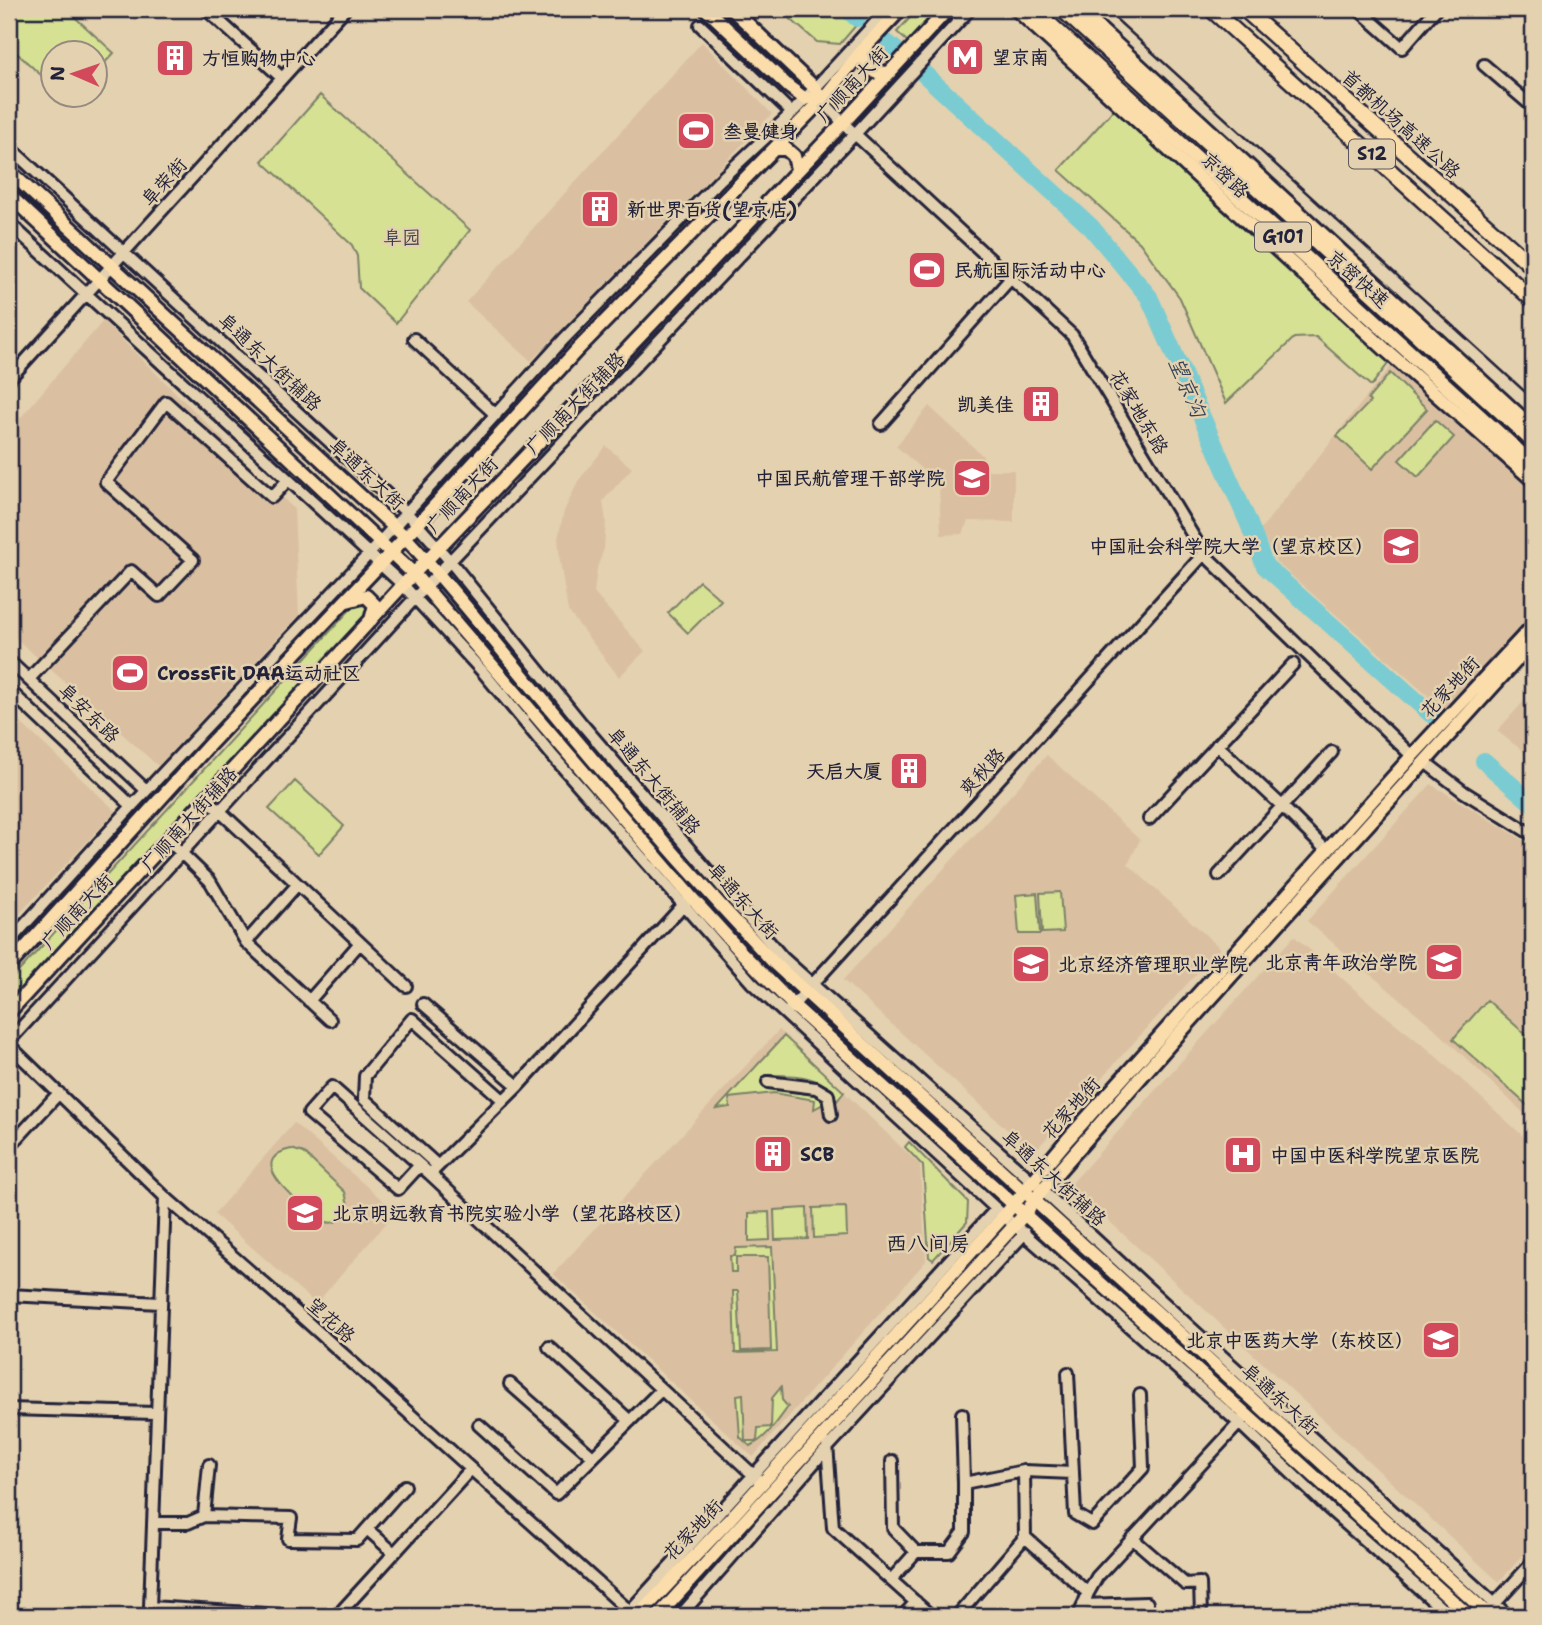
<svg xmlns="http://www.w3.org/2000/svg" width="1542" height="1625" font-family="'Shantell Sans','LXGW WenKai TC',sans-serif">
  <style>
    .built { fill: #dac0a1 }
    .green { fill: #d6e194; stroke: #7c8268; stroke-width: 2 }
    .lines { fill: none; stroke-linecap: round; stroke-linejoin: round }
    .river { stroke: #7accd2; stroke-width: 18 }
    .minor-casing { stroke: #22223b; stroke-width: 16 }
    .major-casing { stroke: #22223b; stroke-width: 18 }
    .highway-casing { stroke: #22223b; stroke-width: 19 }
    .minor { stroke: #e4d1af; stroke-width: 10 }
    .major { stroke: #fbddab; stroke-width: 12 }
    .highway { stroke: #fbddab; stroke-width: 14 }
    .rail { stroke: #22223b; stroke-width: 2.5 }
    .labels { text-anchor: middle; dominant-baseline: central; stroke-width: 5; stroke-linejoin: round; paint-order: stroke }
    .shield { fill: #e4d1af; stroke: #5c565e; stroke-width: 2 }
    .shield-label { font-size: 18px; font-weight: bold; fill: #22223b }
    .poi-label { font-size: 19px; font-weight: bold; fill: #22223b; stroke: #e4d1af; text-anchor: start }
    .street-label { font-size: 19px; fill: #22223b; stroke: #e4d1af }
    .park-label { font-size: 19px; fill: #3d3f48; stroke: #e4d1af }
    .water-label { font-size: 21px; font-style: italic; fill: #344459; stroke: #e4d1af }
    .neighbourhood-label { font-size: 21px; fill: #22223b; stroke: #e4d1af }
  </style>
  <rect width="100%" height="100%" fill="#e4d1af"/>
  <filter id="ink" filterUnits="userSpaceOnUse"><feTurbulence type="fractalNoise" baseFrequency=".0143" numOctaves="2"/><feDisplacementMap in="SourceGraphic" scale="14" xChannelSelector="R" yChannelSelector="G"/><feConvolveMatrix kernelMatrix="1 2 1 2 8 2 1 2 1" color-interpolation-filters="sRGB"/></filter>
  <g filter="url(#ink)">
    <path class="built" d="M702,42L772,114L531,361L466,302Z
      M103,321L294,509L299,615L158,766L9,632V431Z
      M1399,356L1533,476V613L1444,710L1276,562L1260,530Z
      M929,406L983,456L986,470H1014V522L968,521L963,534L941,535L939,485L896,446Z
      M606,446L632,468L603,501L606,521L604,549L597,568L594,593L645,651L619,677L568,611L560,562L558,538L564,511L578,481Z
      M1533,691V759L1497,731Z
      M9,712L116,811L9,925Z
      M1047,755L1140,840L1128,864L1220,948L1033,1153L843,980Z
      M1431,784L1533,846V1122L1433,1027L1307,921Z
      M1294,936L1376,1008L1428,1049L1533,1145V1544L1499,1582L1070,1185Z
      M779,1030L920,1165L926,1261L753,1457L553,1274Z
      M294,1123L396,1212L316,1304L214,1214Z"/>
    <path class="green" d="M9,9H66L114,53L95,73L94,52H52V85L9,46Z
      M779,9H870L840,44L817,42Z
      M918,9H938L908,42L897,32Z
      M320,95L470,230L396,323L359,288L357,256L352,245L262,161Z
      M1124,98L1397,352L1371,386L1316,337L1294,338L1226,403L1180,298L1140,243L1059,170Z
      M1390,373L1427,409L1372,469L1337,436L1370,402L1368,399Z
      M1435,420L1454,437L1418,477L1399,460Z
      M699,581L721,600L688,633L668,613Z
      M365,601L370,611L20,990L14,991L9,986V982L357,602Z
      M295,781L344,826L319,854L269,809Z
      M1060,892L1063,932L1042,933L1040,893Z
      M1037,893L1040,934H1019L1016,895Z
      M1487,1000L1533,1041V1100L1528,1106L1453,1039Z
      M784,1036L844,1092L837,1101C821,1073 795,1075 766,1075L765,1088L821,1096L823,1104L814,1109L815,1100L774,1093L729,1098L730,1107L717,1109Z
      M909,1142L968,1202L967,1222L933,1260L929,1257L923,1166L905,1147Z
      M291,1149L304,1153L345,1192L348,1205C337,1239 313,1216 297,1201C282,1187 251,1158 291,1149Z
      M846,1207L847,1236L814,1238L813,1208Z
      M807,1208L808,1239L775,1240L774,1210Z
      M769,1212L770,1240L749,1241V1213Z
      M772,1247L777,1352L735,1353L733,1291H738L741,1351L771,1350L768,1257H736V1272H731L730,1256H735L736,1248Z
      M781,1387L782,1400L788,1407C777,1422 766,1439 750,1446L740,1437L737,1395L743,1394L745,1441H757L758,1428L771,1427L772,1398Z"/>
    <g class="lines">
      <path class="river" d="M847,9L857,18
        M887,43L897,51
        M922,72L1091,227L1149,297L1249,524L1265,566L1431,714
        M1484,761L1533,804"/>
      <g class="minor-casing">
        <path id="minor" d="M206,9L282,78
          M1358,9L1402,48L1436,9
          M700,25L792,113
          M1484,65L1533,107
          M822,100L843,123L1072,335L1204,554L1412,756
          M9,147L407,513L450,561L582,724L783,958L1042,1190L1190,1327L1508,1616
          M9,223L403,585L483,672L551,754L752,983L1004,1216L1240,1424L1328,1508L1450,1616
          M414,339L496,415
          M9,379L345,9
          M881,424L1011,278
          M9,661L146,790
          M29,679L131,571L159,596L193,560L106,482L166,402L272,497L288,480
          M9,690L132,806
          M1217,745L1282,806L1327,851
          M1425,762L1464,792L1533,835
          M207,799L406,986
          M1149,819L1293,664
          M169,841L210,881L246,942L330,1020
          M1219,875L1332,752
          M9,942L132,806L369,554L564,339L721,179L792,113L888,9
          M246,942L297,885
          M309,1001L359,944
          M423,1004L518,1086
          M789,1010L1204,554
          M9,1041L415,598L855,134L970,9
          M9,1045L165,1197L276,1294L635,1616
          M768,1082L816,1088L828,1095L831,1115
          M9,1147L59,1093
          M420,1165L398,1189L309,1113L332,1087L430,1174L762,1483
          M438,1166L364,1099L365,1076L412,1019L503,1100
          M430,1174L518,1086L687,901
          M165,1197L150,1607L301,1616
          M9,1295L160,1303
          M549,1347L630,1421
          M510,1384L593,1457
          M9,1409L155,1413
          M962,1414L964,1483
          M479,1425L556,1494L661,1390
          M827,1444L833,1528L931,1616
          M892,1461L893,1528L916,1552
          M1073,1473L1075,1514L1092,1524L1143,1468L1140,1395
          M204,1516L209,1465
          M153,1523H188L204,1516L291,1518L288,1539L357,1540L405,1486
          M367,1529L394,1553
          M1025,1537L1088,1593
          M1132,1538L1185,1584L1200,1583L1201,1616
          M891,1580L916,1552H949L964,1532V1483L1024,1471L1073,1473L1068,1373
          M1083,1605L1147,1603L1148,1616
          M1490,1609L1533,1562
          M627,1614L996,1209
          M337,1616L471,1469
          M680,1616L828,1447L1025,1233
          M903,1616L916,1602
          M957,1616L1025,1537L1024,1471
          M1079,1616L1088,1593L1097,1577L1244,1418"/>
      </g>
      <g class="major-casing">
        <path id="major" d="M706,9L789,87L804,98L822,100
          M732,9L815,88L822,100
          M1016,9L1387,351L1533,480
          M1078,9L1533,428
          M866,46L865,63L875,72L889,73
          M774,149H786L794,156L797,169
          M9,171L405,537C454,589 497,645 543,700C617,790 695,879 775,964L1490,1616
          M9,195L414,574L691,897L742,953L793,1005L1469,1616
          M347,601L366,596L375,605L371,620
          M9,966L209,745L417,525L577,350L822,100L866,46L901,9
          M9,1012L403,585L843,123L948,9
          M638,1616L728,1521L1004,1216L1068,1139L1412,756L1533,626
          M658,1616L1024,1215L1042,1190L1175,1038L1533,642"/>
      </g>
      <g class="highway-casing">
        <path id="highway" d="M1033,9L1533,465
          M1062,9L1533,441
          M1211,9L1533,300
          M1244,9L1533,267"/>
      </g>
      <use href="#minor" class="minor"/>
      <use href="#major" class="major"/>
      <use href="#highway" class="highway"/>
      <path class="rail" d="M1105,9L1533,399"/>
    </g>
  </g>
  <defs>
    <g id="metro-square" transform="scale(2.0125)"><rect x="-9" y="-9" width="18" height="18" rx="4" fill="#d1495b" stroke="#e4d1af"/><path d="M-5.5 5V-5H-3L0 0L3-5H5.5V5H3V-.5L0 4L-3-.5V5Z" fill="#fff"/></g>
    <g id="building-square" transform="scale(2.0125)"><rect x="-9" y="-9" width="18" height="18" rx="4" fill="#d1495b" stroke="#e4d1af"/><path d="M-4-6H4V6H1V3H-1V6H-4ZM-2.5-4.3h1.7v1.8h-1.7ZM.8-4.3h1.7v1.8H.8ZM-2.5-1h1.7V.8h-1.7ZM.8-1h1.7V.8H.8Z" fill="#fff"/></g>
    <g id="stadium-square" transform="scale(2.0125)"><rect x="-9" y="-9" width="18" height="18" rx="4" fill="#d1495b" stroke="#e4d1af"/><path d="M0-5a6.5 5 0 1 0 0 10a6.5 5 0 1 0 0-10ZM-3.5-1.8h7v3.6h-7Z" fill="#fff"/></g>
    <g id="university-square" transform="scale(2.0125)"><rect x="-9" y="-9" width="18" height="18" rx="4" fill="#d1495b" stroke="#e4d1af"/><path d="M0-5L7-2L0 1L-7-2ZM-4 1L0 2.5L4 1V4Q0 6-4 4Z" fill="#fff"/></g>
    <g id="hospital-square" transform="scale(2.0125)"><rect x="-9" y="-9" width="18" height="18" rx="4" fill="#d1495b" stroke="#e4d1af"/><path d="M-5-5h3v3.5h4V-5h3V5h-3V1.5h-4V5h-3Z" fill="#fff"/></g>
    <g id="school-square" transform="scale(2.0125)"><rect x="-9" y="-9" width="18" height="18" rx="4" fill="#d1495b" stroke="#e4d1af"/><path d="M0-5L7-2L0 1L-7-2ZM-4 1L0 2.5L4 1V4Q0 6-4 4Z" fill="#fff"/></g>
  </defs>
  <g fill-rule="evenodd">
    <use href="#metro-square" x="965" y="57"/>
    <use href="#building-square" x="175" y="58"/>
    <use href="#stadium-square" x="696" y="131"/>
    <use href="#building-square" x="600" y="209"/>
    <use href="#stadium-square" x="927" y="270"/>
    <use href="#building-square" x="1041" y="404"/>
    <use href="#university-square" x="972" y="478"/>
    <use href="#university-square" x="1401" y="546"/>
    <use href="#stadium-square" x="130" y="673"/>
    <use href="#building-square" x="909" y="771"/>
    <use href="#university-square" x="1444" y="962"/>
    <use href="#university-square" x="1031" y="964"/>
    <use href="#building-square" x="773" y="1154"/>
    <use href="#hospital-square" x="1243" y="1155"/>
    <use href="#school-square" x="305" y="1213"/>
    <use href="#university-square" x="1441" y="1340"/>
  </g>
  <g class="labels">
    <g class="shield">
      <rect x="1349" y="139.5" width="46" height="29" rx="5"/>
      <rect x="1255" y="222.5" width="56" height="29" rx="5"/>
    </g>
    <g class="shield-label">
      <text x="1372" y="154">S12</text>
      <text x="1283" y="237">G101</text>
    </g>
    <g class="poi-label">
      <text x="992" y="57">望京南</text>
      <text x="202" y="58">方恒购物中心</text>
      <text x="723" y="131">叁曼健身</text>
      <text x="627" y="209">新世界百货(望京店)</text>
      <text x="954" y="270">民航国际活动中心</text>
      <text x="1014" y="404" text-anchor="end">凯美佳</text>
      <text x="945" y="478" text-anchor="end">中国民航管理干部学院</text>
      <text x="1374" y="546" text-anchor="end">中国社会科学院大学（望京校区）</text>
      <text x="157" y="673">CrossFit DAA运动社区</text>
      <text x="882" y="771" text-anchor="end">天启大厦</text>
      <text x="1417" y="962" text-anchor="end">北京青年政治学院</text>
      <text x="1058" y="964">北京经济管理职业学院</text>
      <text x="800" y="1154">SCB</text>
      <text x="1270" y="1155">中国中医科学院望京医院</text>
      <text x="332" y="1213">北京明远教育书院实验小学（望花路校区）</text>
      <text x="1414" y="1340" text-anchor="end">北京中医药大学（东校区）</text>
    </g>
    <g class="street-label">
      <text transform="translate(852 84) rotate(-47)">广顺南大街</text>
      <text transform="translate(1401 124) rotate(42)">首都机场高速公路</text>
      <text transform="translate(1225 175) rotate(43)">京密路</text>
      <text transform="translate(164 182) rotate(-48)">阜荣街</text>
      <text transform="translate(1358 279) rotate(42)">京密快速</text>
      <text transform="translate(270 362) rotate(43)">阜通东大街辅路</text>
      <text transform="translate(575 403) rotate(-46)">广顺南大街辅路</text>
      <text transform="translate(1139 412) rotate(59)">花家地东路</text>
      <text transform="translate(367 474) rotate(43)">阜通东大街</text>
      <text transform="translate(462 495) rotate(-47)">广顺南大街</text>
      <text transform="translate(1450 687) rotate(-47)">花家地街</text>
      <text transform="translate(89 713) rotate(44)">阜安东路</text>
      <text transform="translate(982 772) rotate(-48)">爽秋路</text>
      <text transform="translate(654 781) rotate(50)">阜通东大街辅路</text>
      <text transform="translate(189 819) rotate(-48)">广顺南大街辅路</text>
      <text transform="translate(743 901) rotate(48)">阜通东大街</text>
      <text transform="translate(77 911) rotate(-47)">广顺南大街</text>
      <text transform="translate(1071 1108) rotate(-48)">花家地街</text>
      <text transform="translate(1054 1178) rotate(42)">阜通东大街辅路</text>
      <text transform="translate(331 1320) rotate(42)">望花路</text>
      <text transform="translate(1280 1399) rotate(42)">阜通东大街</text>
      <text transform="translate(693 1530) rotate(-46)">花家地街</text>
    </g>
    <g class="park-label">
      <text x="402" y="237">阜园</text>
    </g>
    <g class="water-label">
      <text transform="translate(1187 387) rotate(67)">望京沟</text>
    </g>
    <g class="neighbourhood-label">
      <text x="928" y="1244">西八间房</text>
    </g>
  </g>
  <rect width="1542" height="1625" fill="none" stroke="#e4d1af" stroke-width="35"/>
  <rect x="18" y="18" width="1507" height="1590" fill="none" stroke="#22223b" stroke-width="2.5" filter="url(#ink)"/>
  <g transform="translate(74 74) rotate(272)"><circle r="33" fill="#e4d1af" stroke="#968b81" stroke-width="2"/>
  <path d="M0-5L12 26L0 18L-12 26Z" fill="#d1495b"/>
  <text y="-10" font-size="19" font-weight="bold" text-anchor="middle" fill="#22223b">N</text>
  </g>
</svg>
